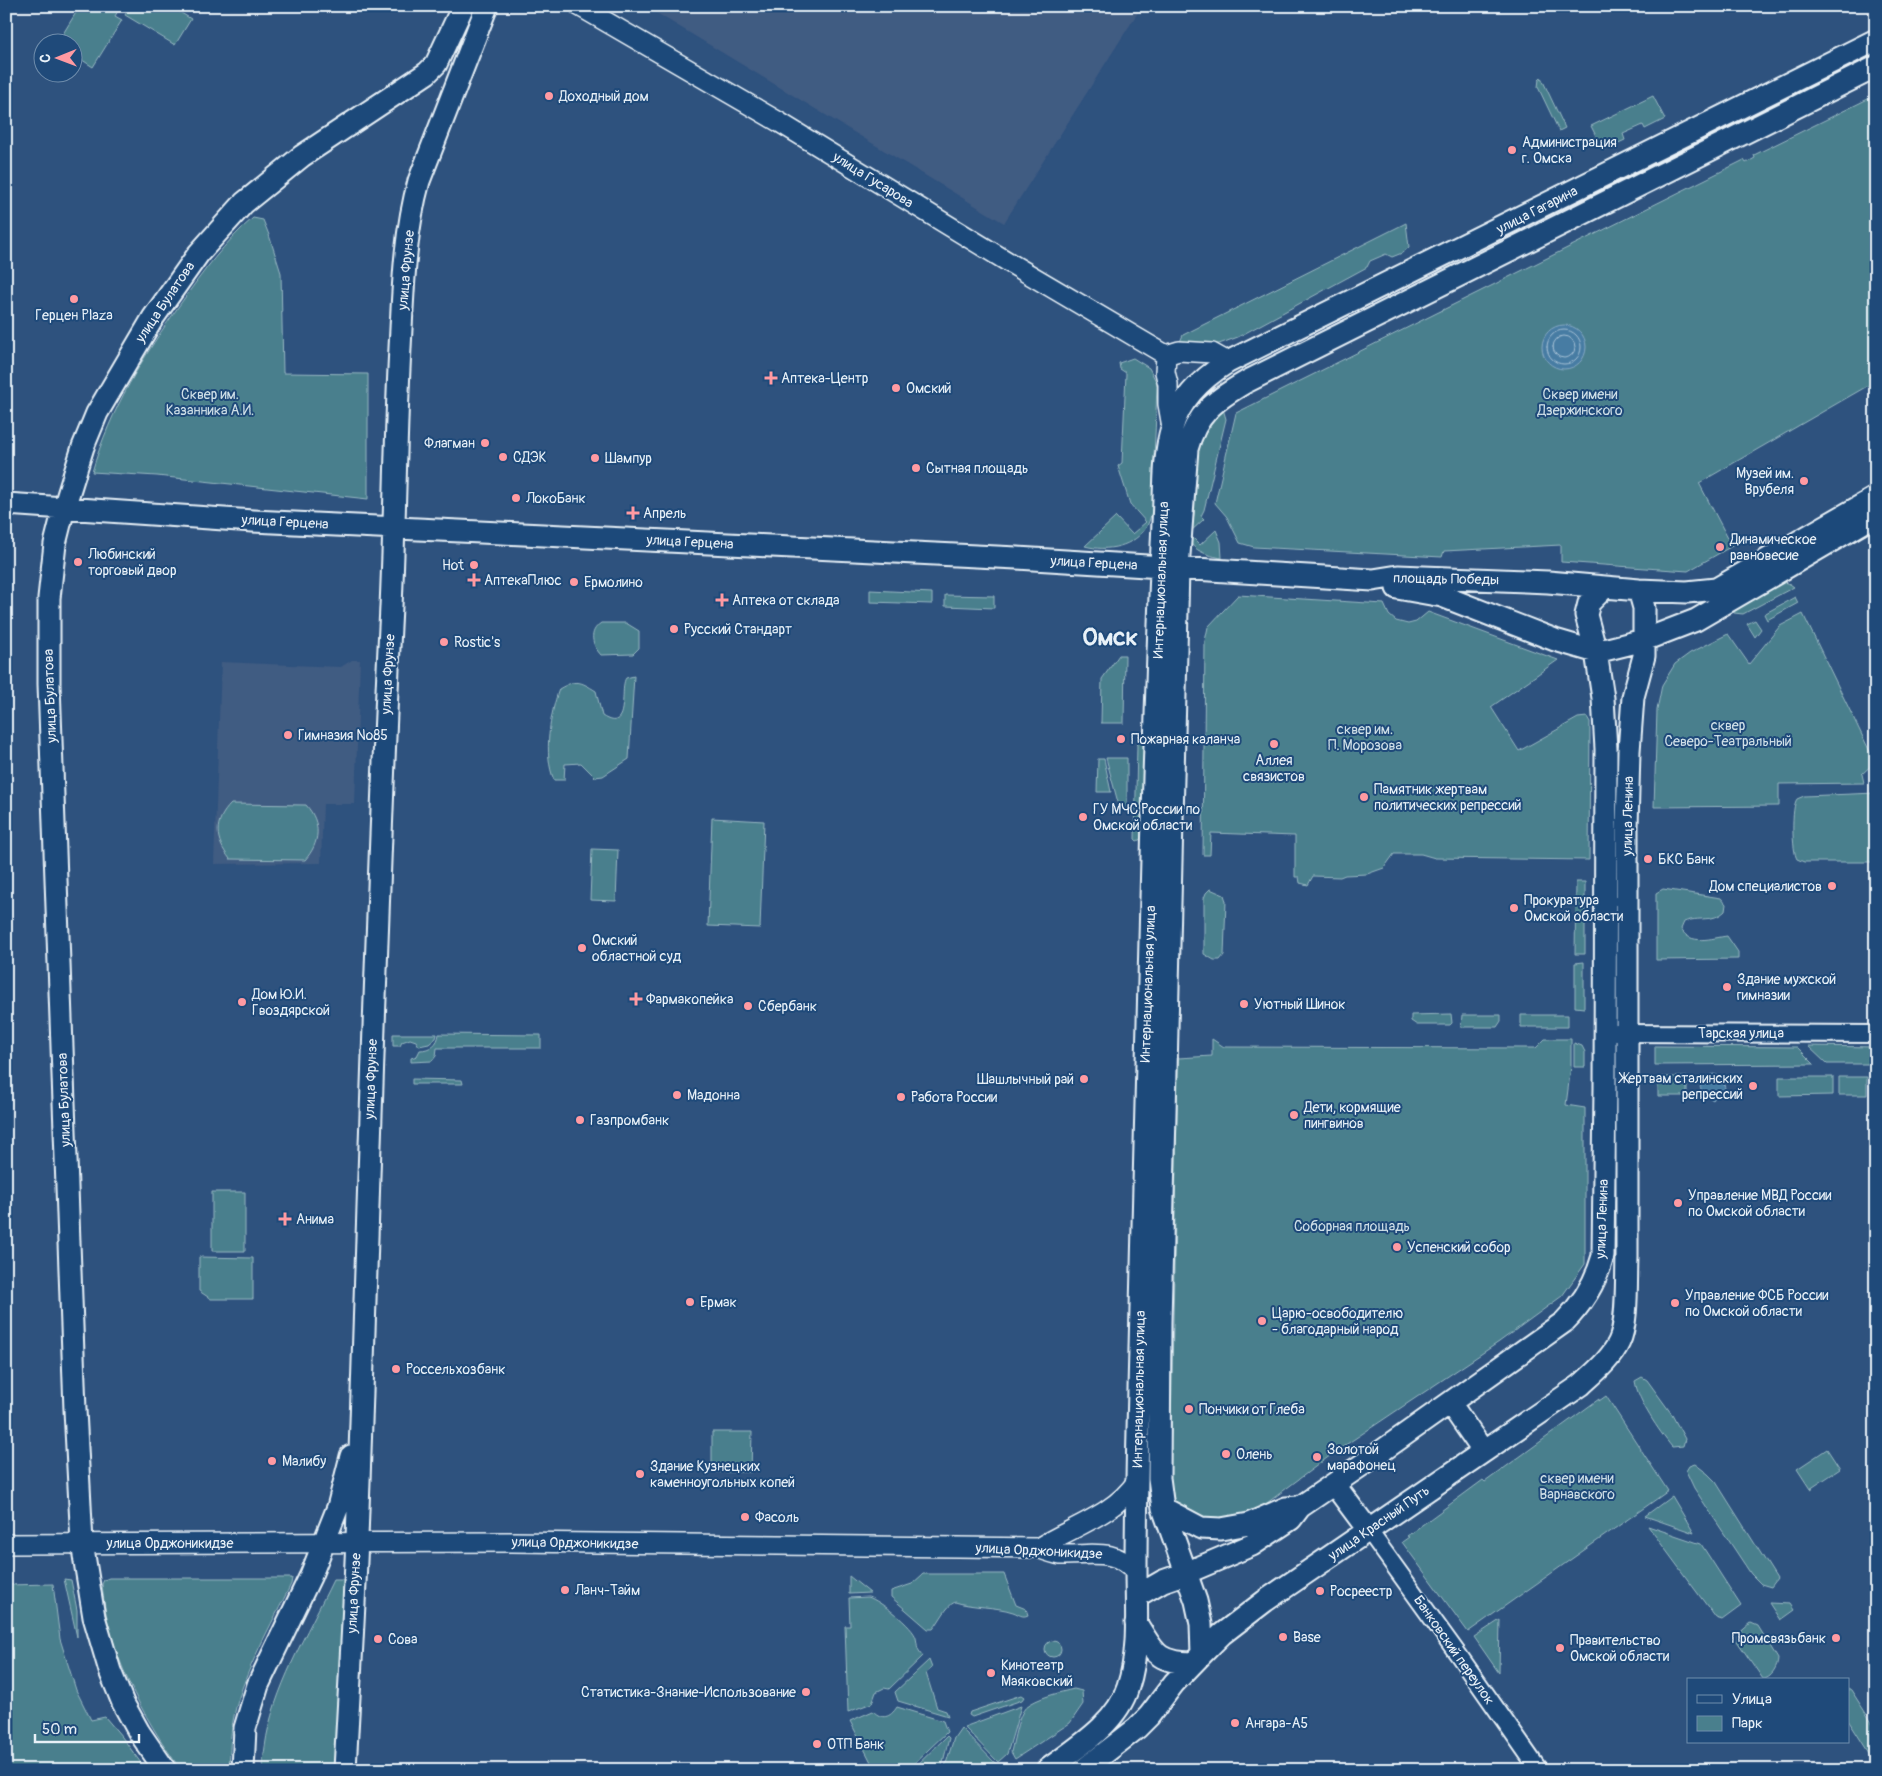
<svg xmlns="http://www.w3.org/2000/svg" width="1882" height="1776" font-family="Pangolin,sans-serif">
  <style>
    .built { fill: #405b82 }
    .green { fill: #497f8d; stroke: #98b8c2 }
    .water { fill: #467ba3; stroke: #87aac5 }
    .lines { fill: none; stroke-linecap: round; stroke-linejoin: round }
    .shore { stroke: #a7c2d6; stroke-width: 1 }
    .tertiary-casing { stroke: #e8f1f8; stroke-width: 20 }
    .secondary-casing { stroke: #e8f1f8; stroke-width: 22 }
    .primary-casing { stroke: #e8f1f8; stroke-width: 25 }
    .tertiary { stroke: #1f4a7a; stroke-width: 16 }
    .secondary { stroke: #1f4a7a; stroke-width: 19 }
    .primary { stroke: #1f4a7a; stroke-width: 21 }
    .poi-dot { fill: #ff9aa2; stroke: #1f4a7a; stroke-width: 2 }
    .labels { text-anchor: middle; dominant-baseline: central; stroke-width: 4; stroke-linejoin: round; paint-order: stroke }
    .poi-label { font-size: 14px; fill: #e8f1f8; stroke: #1f4a7a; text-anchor: start }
    .street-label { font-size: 14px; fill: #e8f1f8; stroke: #1f4a7a }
    .park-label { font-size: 14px; fill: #d0e0e8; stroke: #1f4a7a }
    .town-label { font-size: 24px; font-weight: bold; fill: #e8f1f8; stroke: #1f4a7a }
  </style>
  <rect width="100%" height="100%" fill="#2e527e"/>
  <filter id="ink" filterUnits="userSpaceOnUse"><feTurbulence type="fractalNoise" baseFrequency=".02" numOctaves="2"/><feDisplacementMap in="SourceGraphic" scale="10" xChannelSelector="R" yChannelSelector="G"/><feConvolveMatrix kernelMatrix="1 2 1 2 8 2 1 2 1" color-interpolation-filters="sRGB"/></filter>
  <g filter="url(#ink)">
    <path class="built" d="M645,6H1142L1004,223Z
      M352,660H360L355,804H323L321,863L214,864L221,662L341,667Z"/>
    <path class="green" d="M80,6H121L115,16L122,20L93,67L73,54L72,42H58Z
      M130,6H170L191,19L175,45L125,15Z
      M1541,77L1565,128L1559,131L1538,87L1539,79Z
      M1876,95V381L1699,483L1732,546L1688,571L1561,562V545L1444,551L1442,557L1254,547L1240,543L1227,517L1215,503L1236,413L1744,160L1746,163L1755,158L1754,155Z
      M1653,96L1665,119L1645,129L1643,125L1623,134L1625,140L1603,150L1591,126Z
      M253,218L263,220L269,235L281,273L283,373L368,374V499L157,476L92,472C110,410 144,355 181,303C203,272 224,243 253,218Z
      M1406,223L1409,247L1402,253L1392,257L1386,254L1370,261L1367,267L1238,337L1219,344L1178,346L1183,335Z
      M1133,358L1149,368L1157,383C1156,412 1155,442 1153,472C1153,488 1155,511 1147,526C1135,547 1106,552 1085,546L1116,517L1132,534L1146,522L1130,504L1118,466L1122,463L1126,373L1120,369L1119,363Z
      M1223,409L1226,419L1204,510L1201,516L1204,519L1189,533L1198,450L1206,432Z
      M1216,530L1221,542L1222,558C1210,556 1187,550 1189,534L1200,545Z
      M1780,581L1790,584L1794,587L1743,614L1734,613L1733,610Z
      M870,590L932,593V604L870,602Z
      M945,595L994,596V608L945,606Z
      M1238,595L1384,604L1389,615L1396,621L1408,624L1416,622L1428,612L1558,660L1491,707L1519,751L1578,718L1587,717L1590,722L1589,860L1435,858L1421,854H1394L1384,868L1367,874L1345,875L1340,877L1313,876L1308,885L1300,883L1299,877H1295V836L1211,833L1210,855H1203L1205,641L1208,627Z
      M1795,597L1798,603L1767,620L1764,614Z
      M1803,614L1875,762L1862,774L1864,783L1779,784V806L1654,807L1657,710L1662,685L1675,664L1690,653L1728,634L1749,664L1780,626Z
      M1755,620L1761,629L1755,637L1747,624Z
      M601,623H626L639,631V648L633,654L601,655C592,645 588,632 601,623Z
      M1119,655H1125L1124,723H1101L1102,679Z
      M634,676L629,759L603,776L595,777L581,763L565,764L564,780H554C543,754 550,715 559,689C576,679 580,681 596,691L602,716C631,735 619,687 626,678Z
      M1140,742H1142L1144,745L1141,839L1137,841L1135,839L1137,745Z
      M1106,758H1127V810H1120Z
      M1098,759H1104L1111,792H1097Z
      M1876,793V862H1804L1797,859C1792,851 1791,807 1797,799L1804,796Z
      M231,804L306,805C322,823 320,843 305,860L230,859C215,840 213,822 231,804Z
      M712,818L764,821L760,928L708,926Z
      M592,849L618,850L616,901L590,900Z
      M1576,882H1585V954H1575Z
      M1210,889L1224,895L1226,901L1224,955L1220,960H1214L1204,954V898L1206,893Z
      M1663,889L1721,898L1726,904L1725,911C1713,923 1698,916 1684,922L1681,929C1690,946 1712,938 1727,936L1738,952V959L1656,960V893Z
      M1584,962V1008L1575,1007V963Z
      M1451,1014L1452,1023L1450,1025H1417L1411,1021V1015Z
      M1462,1015H1501V1021L1497,1027H1461Z
      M1521,1015H1568V1027H1521Z
      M393,1034H437L436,1038L429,1044L419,1046L416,1041L410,1039L402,1042L400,1046H393Z
      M439,1034L541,1035V1048H437L436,1056L432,1061L411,1062V1058L417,1056L420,1050C430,1050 438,1044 439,1034Z
      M1212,1039L1224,1047L1536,1048L1545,1039H1571V1066L1566,1105L1585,1108V1264L1562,1296L1499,1342L1335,1452L1243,1521L1224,1525L1182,1512L1172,1495L1169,1484V1448H1170L1171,1431L1178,1058L1212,1056Z
      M1574,1043L1582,1046L1585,1052V1067H1574Z
      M1655,1046L1797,1047L1814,1064L1655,1065Z
      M1808,1046L1876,1047V1064H1827Z
      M1658,1077H1687V1096H1658Z
      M1779,1077H1833V1095L1779,1096Z
      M1839,1077H1867V1095H1839Z
      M412,1079L462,1080L463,1084H412Z
      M212,1192H245V1251H212Z
      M199,1257L253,1258V1299H211L199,1291Z
      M1642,1377L1647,1380L1671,1413L1685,1439L1683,1446L1672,1447C1659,1431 1638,1401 1635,1381Z
      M1606,1396L1668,1491L1468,1632L1402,1542L1409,1537L1407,1536L1483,1480L1485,1482L1599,1399V1401Z
      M712,1432H752L751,1472H712Z
      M1827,1449L1840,1469L1810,1489L1797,1469Z
      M1695,1464L1708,1474L1716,1482L1777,1579L1771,1587L1761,1584L1751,1574L1694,1488L1686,1471L1689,1466Z
      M1672,1496L1694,1533L1645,1516Z
      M1648,1526L1701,1544L1741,1606L1722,1620L1716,1618Z
      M923,1574H1004L1016,1605L1026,1609L1028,1615C1022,1618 1019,1614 1013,1612C995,1606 974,1608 955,1602C946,1606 940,1621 933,1629H928L891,1597V1591L912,1584Z
      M849,1576L870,1593L849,1594Z
      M109,1578H292L291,1584C272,1624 243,1673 234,1716C230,1733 230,1752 229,1770H181C142,1716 107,1651 102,1584L104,1580Z
      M64,1579L71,1580L77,1610V1637Z
      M333,1580H344L336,1770H264C262,1762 264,1755 265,1747C272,1691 308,1632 333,1580Z
      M53,1584L60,1639L76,1690L91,1720L105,1717L122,1737L146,1770H6V1585Z
      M868,1597C879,1600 914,1627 916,1638C918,1647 916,1648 923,1656L889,1689L884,1688L876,1692L872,1703L848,1712L845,1626H850L849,1598Z
      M1769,1603L1790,1604L1794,1610L1780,1620Z
      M1500,1620L1499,1673L1474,1637Z
      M1751,1623L1758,1626L1778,1659C1778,1667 1771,1679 1763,1679L1737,1641V1635Z
      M1045 1649a8 8 0 1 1 16 0a8 8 0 1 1-16 0Z
      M929,1660L932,1668L926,1673L937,1708L946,1711L948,1716L898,1701L895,1692Z
      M1848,1688L1851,1690L1876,1729V1764L1848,1720Z
      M1074,1689L1082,1691L1083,1704L1070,1723L1015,1759L1011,1752C1014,1740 1018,1715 1026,1707C1036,1698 1061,1692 1074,1689Z
      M1021,1695L1024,1697L1022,1700L972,1717L969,1715L970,1712Z
      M1021,1706L1007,1754L998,1762L964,1727Z
      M897,1707L943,1721L947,1732L907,1770H875L850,1721L873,1711C882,1720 890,1718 897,1707Z
      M961,1728L1001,1769L997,1770L995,1767L991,1770H944L954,1738Z
      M947,1736L949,1738L941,1770H912Z"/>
    <path class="water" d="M1542 347a22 22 0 1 1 44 0a22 22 0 1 1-44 0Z
      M1713,1074L1717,1075L1718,1079H1721V1083L1724,1084L1725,1088L1713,1100L1710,1098L1709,1094H1706L1705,1091H1702L1700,1087L1702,1084L1706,1083V1080L1710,1079V1076Z"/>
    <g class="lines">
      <path class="shore" d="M1547 347a17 17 0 1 1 34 0a17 17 0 1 1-34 0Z
        M1553 347a11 11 0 1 1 22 0a11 11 0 1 1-22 0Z"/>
      <g class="tertiary-casing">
        <path id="tertiary" d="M1616,1033L1876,1034
          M1369,1531L1460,1657L1539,1770"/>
      </g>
      <g class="secondary-casing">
        <path id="secondary" d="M579,6L779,122L1010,263L1166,355
          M1166,355L1165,372L1168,384V404L1172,427
          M1166,355L1179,351L1212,353L1228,362
          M6,1544L511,1542L1038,1548C1046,1551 1054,1554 1061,1555C1091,1556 1114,1547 1136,1572
          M1038,1548C1073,1526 1113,1516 1137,1481"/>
      </g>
      <g class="primary-casing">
        <path id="primary" d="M6,504L253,521L1017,558L1373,580L1398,576L1548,582L1639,590L1687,592L1716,589L1876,497
          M1397,588L1442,596L1555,640L1596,652L1644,640L1696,620L1876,515
          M1450,1403L1483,1451
          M1334,1484L1369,1531
          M1163,1508L1201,1528L1221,1529L1249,1524L1286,1508L1299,1507
          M1137,1596L1163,1581L1186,1573L1252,1545L1291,1519L1300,1507L1369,1460L1564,1322C1583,1303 1596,1282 1603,1256L1605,1088L1606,749L1603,698L1596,652L1586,615L1589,603L1605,587
          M1136,1623C1155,1652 1155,1662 1192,1663
          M1202,1654L1201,1624L1196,1601L1163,1508L1159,1478L1160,1322L1178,568L1187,449C1196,414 1215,400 1246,382L1876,67
          M165,1770L139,1732L123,1703L110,1671L94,1617L82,1543L75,1410L49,684V598L55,544L64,508L83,447L97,413L153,318L199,253L244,203L302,156L427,73L436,64L463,6
          M243,1770L245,1728L258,1685L311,1575L338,1507L351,1456
          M345,1770C349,1693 354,1615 357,1538C368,1235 375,931 390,627C395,534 395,441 400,348C403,293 404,235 419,181L487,6
          M1047,1770C1076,1748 1117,1724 1128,1687C1140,1650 1136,1608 1136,1570C1136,1523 1137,1476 1138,1430C1143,1191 1148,953 1156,715C1158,651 1160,587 1163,523C1165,492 1163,457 1172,428C1180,399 1204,377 1228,362L1876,40
          M1083,1770L1137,1728L1149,1716L1174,1683L1202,1654L1222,1634L1265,1601L1581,1385C1595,1372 1611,1359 1619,1342C1628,1324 1626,1279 1627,1258V828L1629,751L1633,697L1644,656V608L1639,590"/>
      </g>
      <use href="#tertiary" class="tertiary"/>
      <use href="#secondary" class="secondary"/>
      <use href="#primary" class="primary"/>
    </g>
  </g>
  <g class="poi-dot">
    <circle cx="549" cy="96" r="5"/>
    <circle cx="1512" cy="150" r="5"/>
    <circle cx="74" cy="299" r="5"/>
    <path d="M768.5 370.5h5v5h5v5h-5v5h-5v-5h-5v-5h5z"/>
    <circle cx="896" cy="388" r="5"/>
    <circle cx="485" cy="443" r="5"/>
    <circle cx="503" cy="457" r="5"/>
    <circle cx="595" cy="458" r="5"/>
    <circle cx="916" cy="468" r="5"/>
    <circle cx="1804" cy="481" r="5"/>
    <circle cx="516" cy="498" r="5"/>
    <path d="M630.5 505.5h5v5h5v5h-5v5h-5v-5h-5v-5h5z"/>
    <circle cx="1720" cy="547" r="5"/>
    <circle cx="78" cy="562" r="5"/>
    <circle cx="474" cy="565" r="5"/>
    <path d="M471.5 572.5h5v5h5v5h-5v5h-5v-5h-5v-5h5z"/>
    <circle cx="574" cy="582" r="5"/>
    <path d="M719.5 592.5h5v5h5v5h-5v5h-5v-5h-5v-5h5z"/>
    <circle cx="674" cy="629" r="5"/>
    <circle cx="444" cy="642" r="5"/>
    <circle cx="288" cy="735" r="5"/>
    <circle cx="1121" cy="739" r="5"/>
    <circle cx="1274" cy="744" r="5"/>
    <circle cx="1364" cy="797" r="5"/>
    <circle cx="1083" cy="817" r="5"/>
    <circle cx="1648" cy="859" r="5"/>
    <circle cx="1832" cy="886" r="5"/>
    <circle cx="1514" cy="908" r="5"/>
    <circle cx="582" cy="948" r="5"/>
    <circle cx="1727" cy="987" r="5"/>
    <path d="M633.5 991.5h5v5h5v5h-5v5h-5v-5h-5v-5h5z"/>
    <circle cx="242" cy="1002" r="5"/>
    <circle cx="1244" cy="1004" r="5"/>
    <circle cx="748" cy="1006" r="5"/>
    <circle cx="1084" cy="1079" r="5"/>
    <circle cx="1753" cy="1086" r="5"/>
    <circle cx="677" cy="1095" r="5"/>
    <circle cx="901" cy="1097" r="5"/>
    <circle cx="1294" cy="1115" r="5"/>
    <circle cx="580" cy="1120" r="5"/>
    <circle cx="1678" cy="1203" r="5"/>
    <path d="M282.5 1211.5h5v5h5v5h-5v5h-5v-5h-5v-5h5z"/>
    <circle cx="1397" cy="1247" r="5"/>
    <circle cx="690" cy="1302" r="5"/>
    <circle cx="1675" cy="1303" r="5"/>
    <circle cx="1262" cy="1321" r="5"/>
    <circle cx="396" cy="1369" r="5"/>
    <circle cx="1189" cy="1409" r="5"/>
    <circle cx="1226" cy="1454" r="5"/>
    <circle cx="1317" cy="1457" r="5"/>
    <circle cx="272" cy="1461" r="5"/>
    <circle cx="640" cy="1474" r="5"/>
    <circle cx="745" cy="1517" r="5"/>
    <circle cx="565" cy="1590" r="5"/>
    <circle cx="1320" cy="1591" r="5"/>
    <circle cx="1283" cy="1637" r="5"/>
    <circle cx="1836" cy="1638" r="5"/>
    <circle cx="378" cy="1639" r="5"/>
    <circle cx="1560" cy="1648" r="5"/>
    <circle cx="991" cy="1673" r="5"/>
    <circle cx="806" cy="1692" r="5"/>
    <circle cx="1235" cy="1723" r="5"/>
    <circle cx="817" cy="1744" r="5"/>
  </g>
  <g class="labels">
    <g class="poi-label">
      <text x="559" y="96">Доходный дом</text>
      <text x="1522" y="142">Администрация<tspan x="1522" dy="16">г. Омска</tspan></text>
      <text x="74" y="315" text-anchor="middle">Герцен Plaza</text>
      <text x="781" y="378">Аптека-Центр</text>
      <text x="906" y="388">Омский</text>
      <text x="475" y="443" text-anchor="end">Флагман</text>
      <text x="513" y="457">СДЭК</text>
      <text x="605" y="458">Шампур</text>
      <text x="926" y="468">Сытная площадь</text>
      <text x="1794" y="473" text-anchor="end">Музей им.<tspan x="1794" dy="16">Врубеля</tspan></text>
      <text x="526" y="498">ЛокоБанк</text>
      <text x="643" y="513">Апрель</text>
      <text x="1730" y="539">Динамическое<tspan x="1730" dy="16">равновесие</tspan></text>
      <text x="88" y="554">Любинский<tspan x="88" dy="16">торговый двор</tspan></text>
      <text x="464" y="565" text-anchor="end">Hot</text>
      <text x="484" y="580">АптекаПлюс</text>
      <text x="584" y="582">Ермолино</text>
      <text x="732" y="600">Аптека от склада</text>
      <text x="684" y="629">Русский Стандарт</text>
      <text x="454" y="642">Rostic's</text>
      <text x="298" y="735">Гимназия №85</text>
      <text x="1131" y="739">Пожарная каланча</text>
      <text x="1274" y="760" text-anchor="middle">Аллея<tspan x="1274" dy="16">связистов</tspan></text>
      <text x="1374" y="789">Памятник жертвам<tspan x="1374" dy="16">политических репрессий</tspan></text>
      <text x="1093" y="809">ГУ МЧС России по<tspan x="1093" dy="16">Омской области</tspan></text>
      <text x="1658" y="859">БКС Банк</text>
      <text x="1822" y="886" text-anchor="end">Дом специалистов</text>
      <text x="1524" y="900">Прокуратура<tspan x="1524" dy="16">Омской области</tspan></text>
      <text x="592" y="940">Омский<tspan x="592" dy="16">областной суд</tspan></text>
      <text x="1737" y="979">Здание мужской<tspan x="1737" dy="16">гимназии</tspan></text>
      <text x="252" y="994">Дом Ю.И.<tspan x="252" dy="16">Гвоздярской</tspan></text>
      <text x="646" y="999">Фармакопейка</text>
      <text x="1254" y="1004">Уютный Шинок</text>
      <text x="758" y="1006">Сбербанк</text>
      <text x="1743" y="1078" text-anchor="end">Жертвам сталинских<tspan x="1743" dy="16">репрессий</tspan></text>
      <text x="1074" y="1079" text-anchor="end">Шашлычный рай</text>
      <text x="687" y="1095">Мадонна</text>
      <text x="911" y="1097">Работа России</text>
      <text x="1304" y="1107">Дети, кормящие<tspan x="1304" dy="16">пингвинов</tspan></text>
      <text x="590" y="1120">Газпромбанк</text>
      <text x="1688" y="1195">Управление МВД России<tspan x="1688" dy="16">по Омской области</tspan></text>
      <text x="296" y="1219">Анима</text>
      <text x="1407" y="1247">Успенский собор</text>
      <text x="1685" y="1295">Управление ФСБ России<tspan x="1685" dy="16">по Омской области</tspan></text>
      <text x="700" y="1302">Ермак</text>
      <text x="1272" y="1313">Царю-освободителю<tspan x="1272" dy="16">- благодарный народ</tspan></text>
      <text x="406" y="1369">Россельхозбанк</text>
      <text x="1199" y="1409">Пончики от Глеба</text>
      <text x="1327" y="1449">Золотой<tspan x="1327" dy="16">марафонец</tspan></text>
      <text x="1236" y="1454">Олень</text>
      <text x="282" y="1461">Малибу</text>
      <text x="650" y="1466">Здание Кузнецких<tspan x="650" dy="16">каменноугольных копей</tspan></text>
      <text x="755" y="1517">Фасоль</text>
      <text x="575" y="1590">Ланч-Тайм</text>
      <text x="1330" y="1591">Росреестр</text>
      <text x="1293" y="1637">Base</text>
      <text x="1826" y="1638" text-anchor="end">Промсвязьбанк</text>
      <text x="388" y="1639">Сова</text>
      <text x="1570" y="1640">Правительство<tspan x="1570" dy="16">Омской области</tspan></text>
      <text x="1001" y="1665">Кинотеатр<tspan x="1001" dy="16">Маяковский</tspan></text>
      <text x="796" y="1692" text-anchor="end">Статистика-Знание-Использование</text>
      <text x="1245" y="1723">Ангара-А5</text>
      <text x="827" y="1744">ОТП Банк</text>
    </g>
    <g class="street-label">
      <text transform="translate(873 180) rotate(32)">улица Гусарова</text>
      <text transform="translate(1537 210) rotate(-27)">улица Гагарина</text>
      <text transform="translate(406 270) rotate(-85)">улица Фрунзе</text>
      <text transform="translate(165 302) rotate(-56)">улица Булатова</text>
      <text transform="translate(285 522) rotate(3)">улица Герцена</text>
      <text transform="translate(690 542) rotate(3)">улица Герцена</text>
      <text transform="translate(1094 563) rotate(3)">улица Герцена</text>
      <text transform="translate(1446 579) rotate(1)">площадь Победы</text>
      <text transform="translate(1161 580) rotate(-88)">Интернациональная улица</text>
      <text transform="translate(388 674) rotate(-87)">улица Фрунзе</text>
      <text transform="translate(50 696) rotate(-92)">улица Булатова</text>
      <text transform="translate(1628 816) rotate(-89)">улица Ленина</text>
      <text transform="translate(1148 984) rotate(-88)">Интернациональная улица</text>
      <text x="1741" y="1033">Тарская улица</text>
      <text transform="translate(371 1079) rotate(-88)">улица Фрунзе</text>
      <text transform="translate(64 1100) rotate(-92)">улица Булатова</text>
      <text transform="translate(1602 1219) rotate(-88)">улица Ленина</text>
      <text transform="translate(1139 1389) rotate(-89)">Интернациональная улица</text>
      <text transform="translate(1379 1523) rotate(-35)">улица Красный Путь</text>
      <text x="170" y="1543">улица Орджоникидзе</text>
      <text transform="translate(575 1543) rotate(1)">улица Орджоникидзе</text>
      <text transform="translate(1039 1551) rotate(3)">улица Орджоникидзе</text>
      <text transform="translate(354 1593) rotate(-87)">улица Фрунзе</text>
      <text transform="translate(1454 1650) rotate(55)">Банковский переулок</text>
    </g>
    <g class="park-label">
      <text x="210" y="394">Сквер им.<tspan x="210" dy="16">Казанника А.И.</tspan></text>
      <text x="1580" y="394">Сквер имени<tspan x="1580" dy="16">Дзержинского</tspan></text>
      <text x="1728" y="725">сквер<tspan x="1728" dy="16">Северо-Театральный</tspan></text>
      <text x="1365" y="729">сквер им.<tspan x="1365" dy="16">П. Морозова</tspan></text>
      <text x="1352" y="1226">Соборная площадь</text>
      <text x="1577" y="1478">сквер имени<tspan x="1577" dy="16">Варнавского</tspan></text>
    </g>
    <g class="town-label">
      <text x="1110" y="637">Омск</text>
    </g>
  </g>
  <rect width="1882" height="1776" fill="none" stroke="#1f4a7a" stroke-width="25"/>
  <rect x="12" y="12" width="1857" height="1751" fill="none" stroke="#e8f1f8" stroke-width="2" filter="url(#ink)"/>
  <rect x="1687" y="1678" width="162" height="65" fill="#1f4a7a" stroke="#6f8dac"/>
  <rect x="1697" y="1695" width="25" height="8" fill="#1f4a7a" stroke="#6f8dac"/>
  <text x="1732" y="1704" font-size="15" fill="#e8f1f8">Улица</text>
  <rect x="1697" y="1716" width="25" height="15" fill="#497f8d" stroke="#6f8dac"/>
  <text x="1732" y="1728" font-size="15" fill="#e8f1f8">Парк</text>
  <g transform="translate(58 58) rotate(269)"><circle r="24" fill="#1f4a7a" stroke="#6f8dac"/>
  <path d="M0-4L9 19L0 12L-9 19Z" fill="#ff9aa2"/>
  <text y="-8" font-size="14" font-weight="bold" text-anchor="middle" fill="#e8f1f8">С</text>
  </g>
  <path d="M35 1734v8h104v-8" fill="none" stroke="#e8f1f8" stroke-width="2.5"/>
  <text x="42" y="1734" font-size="15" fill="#e8f1f8" stroke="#1f4a7a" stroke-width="4" paint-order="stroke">50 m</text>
</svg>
